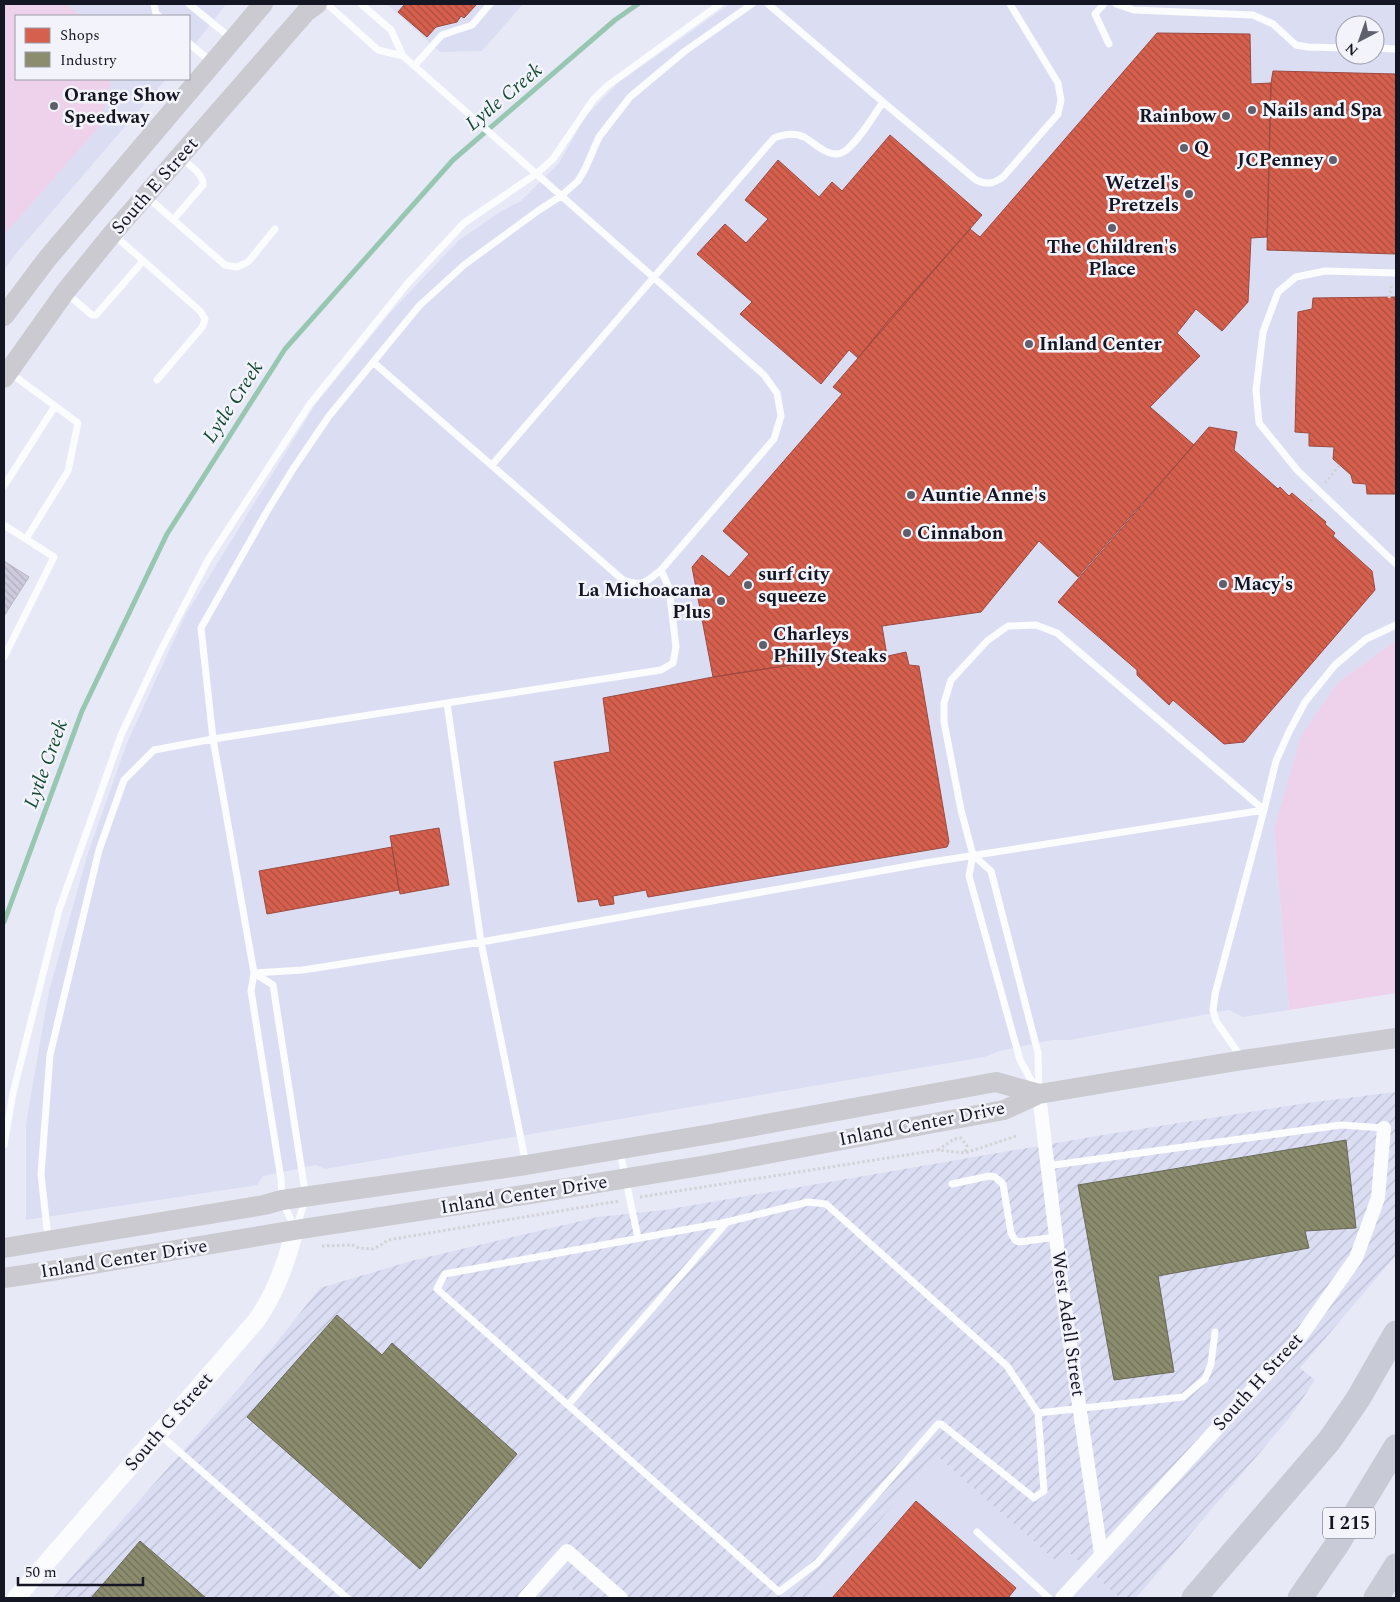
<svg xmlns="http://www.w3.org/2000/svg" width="1400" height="1602" font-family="Spectral,serif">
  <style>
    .built { fill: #dbdef3; fill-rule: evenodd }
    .industrial { fill: url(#industrial-furrows) }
    .green { fill: #eed2eb }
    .shops { fill: url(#shops-back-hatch); stroke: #9c4a40 }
    .industry { fill: url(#industry-back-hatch); stroke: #686958 }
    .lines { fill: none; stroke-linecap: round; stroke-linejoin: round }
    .stream { stroke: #97c7b1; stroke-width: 5 }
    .building { fill: url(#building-back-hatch); stroke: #b8b6c3 }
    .path { stroke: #d3d3d7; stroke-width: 3; stroke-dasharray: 2.5 2.5; stroke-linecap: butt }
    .service { stroke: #fbfcfe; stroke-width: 7 }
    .minor { stroke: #fbfcfe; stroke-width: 14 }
    .tertiary { stroke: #fbfcfe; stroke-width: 18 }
    .secondary { stroke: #cacad0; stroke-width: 20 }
    .motorway { stroke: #c8cad6; stroke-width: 25 }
    .poi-dot { fill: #5e606d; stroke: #f2f3fb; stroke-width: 2 }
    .labels { text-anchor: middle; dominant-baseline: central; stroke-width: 5; stroke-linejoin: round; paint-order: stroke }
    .shield { fill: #f2f3fb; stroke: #575864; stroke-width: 1 }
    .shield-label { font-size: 18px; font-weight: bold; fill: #151623 }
    .poi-label { font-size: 19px; font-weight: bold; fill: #151623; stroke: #f2f3fb; text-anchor: start }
    .street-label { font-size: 19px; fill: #151623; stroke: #f2f3fb }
    .water-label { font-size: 20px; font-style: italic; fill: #154a31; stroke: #f2f3fb }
  </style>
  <defs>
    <pattern id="industrial-furrows" width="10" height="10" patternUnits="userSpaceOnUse" patternTransform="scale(1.25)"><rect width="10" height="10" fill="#dbdef3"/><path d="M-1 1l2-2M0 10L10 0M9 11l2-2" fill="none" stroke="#bbbed0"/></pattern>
    <pattern id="shops-back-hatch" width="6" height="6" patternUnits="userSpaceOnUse" patternTransform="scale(1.25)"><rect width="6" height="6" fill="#d6604d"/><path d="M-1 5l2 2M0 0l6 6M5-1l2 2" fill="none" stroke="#ac4e40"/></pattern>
    <pattern id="industry-back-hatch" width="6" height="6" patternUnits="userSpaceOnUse" patternTransform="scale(1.25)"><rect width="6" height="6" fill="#8c8c6e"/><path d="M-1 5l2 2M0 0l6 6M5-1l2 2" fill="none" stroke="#71715a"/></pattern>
    <pattern id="building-back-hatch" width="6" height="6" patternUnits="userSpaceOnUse" patternTransform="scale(1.25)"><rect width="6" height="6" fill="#cecbdd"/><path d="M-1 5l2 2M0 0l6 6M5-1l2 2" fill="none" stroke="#b0aebd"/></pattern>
  </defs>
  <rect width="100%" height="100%" fill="#e7e9f6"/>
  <path class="built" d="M4,4H226L189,52V16H16V79H166L18,251L4,270Z
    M387,4H523L482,51L440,52Z
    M730,4H1396V640L1337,683L1274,829L1289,1010L1243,1017L1229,1010L1070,1040H1052L999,1051L984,1057L325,1169L316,1165L263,1176L257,1185L26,1220V1124L49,991L88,853L127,743L186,614L315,405L391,312L459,240L500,212L521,201L559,163L585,117L618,83ZM1345,25H1375V55H1345Z
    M937,1456L1056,1561L1066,1550L1120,1598H811Z
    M568,1586L582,1598H557Z"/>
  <path class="industrial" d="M1396,1092V1255L1300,1368L1315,1380L1290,1417L1136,1598H1120L1066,1550L1056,1561L937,1456L811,1598H582L568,1586L557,1598H53L254,1371L320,1288L411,1261L598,1217L665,1210L1109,1134L1307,1103Z"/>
  <path class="green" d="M4,4H67L80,16H16V79H110V85L99,127L4,235Z
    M1396,640V993L1289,1010L1274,829L1301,736L1337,683Z"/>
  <path class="shops" d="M405,4H477L464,18L461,16L457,22L436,27L427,37L398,12Z
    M1157,33L1250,34L1251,84L1271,83L1267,237L1251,238L1248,302L1222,331L1196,309L1177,333L1200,356L1150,407L1194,445L1130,517L1078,577L1039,541L981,612L882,626L886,650L713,677L692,567L702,555L729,577L749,554L723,531L842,394L833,387L858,358L887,322L970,229L980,237Z
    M1273,71L1396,74V254L1267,250L1271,83Z
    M890,135L982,215L858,358L849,350L821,384L740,314L752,302L697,254L725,224L746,243L768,219L745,200L778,160L819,197L832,182L842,191Z
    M1396,297V494H1367L1366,484L1353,483L1351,475L1333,459L1334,447L1309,446V433L1295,432L1298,312L1312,309L1313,298Z
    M1209,427L1237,432L1234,450L1278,489L1280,487L1289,496L1292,493L1326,522L1325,524L1335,533L1333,536L1372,571L1375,590L1244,742L1224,744L1173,700L1169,705L1137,675V670L1058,602Z
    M886,650L888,656L906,652L909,665L919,666L949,842L947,847L648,897L646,890L613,896L614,904L600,906L598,899L578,902L554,762L610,752L603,698L713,677Z
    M439,828L449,885L400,894L390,836Z
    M392,847L399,890L267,914L259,871Z
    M916,1501L1016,1588L1008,1598H832Z"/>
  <path class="industry" d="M1346,1140L1356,1228L1305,1231L1309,1248L1158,1276L1174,1372L1114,1380L1078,1185Z
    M337,1315L382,1355L392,1343L517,1454L420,1569L247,1417Z
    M140,1541L206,1598H91Z"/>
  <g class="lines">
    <path class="stream" d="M4,922L82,711L167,534L285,349L453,160L615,20L638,4"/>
  </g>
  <path class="building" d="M4,561L29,577L4,616Z"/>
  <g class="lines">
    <path class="path" d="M1389,298L1392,283
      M1325,483L1339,466
      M1307,505L1312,499
      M938,1150L954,1139L961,1138L967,1146L965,1153
      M640,1197L938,1150L965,1153L1016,1136
      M322,1246L352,1245L359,1248L373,1249L381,1245L388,1240L619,1201"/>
    <path class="service" d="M154,4L156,14L159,16
      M189,4L232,39
      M327,4L378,50L403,56
      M361,4L391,30L403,56L764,375L777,393L781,416L774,439L661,570C645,583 643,587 623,580L373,362
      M768,4L883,102
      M1104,4L1095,14L1109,44
      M1116,4L1134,10L1253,15L1273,24L1296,45L1308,47L1345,48
      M189,43L211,62
      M1375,48L1396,49
      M414,66L442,35L472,25L490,4
      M146,196L225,265L237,267L248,262L275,229
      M173,220L203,185C204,174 189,165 181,158
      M113,234L200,311L205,319L203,326L157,380
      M1396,273L1325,271L1296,277L1278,292L1263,332L1256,390L1259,423L1298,471L1396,564
      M66,293L92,315H96L143,261
      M9,372L78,423L68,471L26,539
      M492,465L774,138C784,134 794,132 804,137C815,143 831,161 845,151C858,142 874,115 883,102L976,180C987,185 993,184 1003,177L1058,114L1061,100L1058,83L1010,4
      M4,486L55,406
      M4,525L54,557L4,657
      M973,855L991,871L1038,1053L1039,1093
      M254,973L303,970L481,942L447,703
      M254,973L273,985L306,1198L296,1228
      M1241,1057L1216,1021L1213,1010L1215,994L1264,810L1276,761L1289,732L1305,702L1335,665L1366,639L1396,625
      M1036,1089L1020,1060L969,876L973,855L961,810L944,722V703L951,680L987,641L1008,626L1036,625L1057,633L1264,810
      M4,1145L13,1093L59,910L121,735L161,650L208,560L310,404L408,283L464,223L536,174L553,159L593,100L607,86L720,4
      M620,1152L638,1238
      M526,1164L481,942L925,863L1264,810
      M1047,1166L1341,1125L1384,1128
      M952,1184L989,1176L995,1177L1003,1184L1011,1233L1015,1240L1019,1242L1056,1237
      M294,1227L282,1200L281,1179L251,991L254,973L213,739L661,670L673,663L676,647L669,588L661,570
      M48,1238L41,1174L50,1055L99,850L124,780L154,750L213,739L201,628L266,513L293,469L329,416L419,306L464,265L539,210L561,196L578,181L585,169L599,137L630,97L685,51L752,4
      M568,1405L727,1222
      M1038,1413L1044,1491L1034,1498L941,1424H938L817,1563L779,1592L437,1289L445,1274L727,1222L808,1202L826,1204L1007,1366L1038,1413L1183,1397L1205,1379L1211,1364L1215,1332
      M159,1434L347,1598
      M977,1532L1049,1598"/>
    <path class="minor" d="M1039,1094L1063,1296L1101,1554
      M525,1598L567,1551L621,1598
      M1062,1598L1298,1340L1356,1258L1378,1198L1384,1128"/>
    <path class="tertiary" d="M16,1598L256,1321C276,1293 286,1262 295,1230"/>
    <path class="secondary" d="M4,316L47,259L263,4
      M4,378L65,292L112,234L306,12L317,4
      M4,1248L264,1205L282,1200L526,1165L711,1134L996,1082L1039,1094
      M4,1278L51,1271L295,1230L530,1194L713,1164L1004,1110L1039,1094L1243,1060L1396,1038"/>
    <path class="motorway" d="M1194,1598L1329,1441L1358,1399L1396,1333
      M1300,1598L1336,1546L1396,1447
      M1376,1598L1396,1566"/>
  </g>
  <g class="poi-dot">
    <circle cx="54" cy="106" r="5"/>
    <circle cx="1252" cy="110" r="5"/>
    <circle cx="1226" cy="116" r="5"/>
    <circle cx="1184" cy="148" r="5"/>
    <circle cx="1333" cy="160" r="5"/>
    <circle cx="1189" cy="194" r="5"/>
    <circle cx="1112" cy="228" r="5"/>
    <circle cx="1029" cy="344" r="5"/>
    <circle cx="911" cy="495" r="5"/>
    <circle cx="907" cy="533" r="5"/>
    <circle cx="1223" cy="584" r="5"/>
    <circle cx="748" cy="585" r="5"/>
    <circle cx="721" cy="601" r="5"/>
    <circle cx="763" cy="645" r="5"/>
  </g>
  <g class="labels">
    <rect class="shield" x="1323" y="1507.5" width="52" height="31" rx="4"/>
    <g class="shield-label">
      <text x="1349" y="1523">I 215</text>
    </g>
    <g class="poi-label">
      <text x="64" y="95">Orange Show<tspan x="64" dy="22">Speedway</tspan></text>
      <text x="1262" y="110">Nails and Spa</text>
      <text x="1216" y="116" text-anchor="end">Rainbow</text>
      <text x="1194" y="148">Q</text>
      <text x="1323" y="160" text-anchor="end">JCPenney</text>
      <text x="1179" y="183" text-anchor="end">Wetzel's<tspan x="1179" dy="22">Pretzels</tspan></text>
      <text x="1112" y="247" text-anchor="middle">The Children's<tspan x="1112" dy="22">Place</tspan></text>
      <text x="1039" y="344">Inland Center</text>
      <text x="921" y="495">Auntie Anne's</text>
      <text x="917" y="533">Cinnabon</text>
      <text x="758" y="574">surf city<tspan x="758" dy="22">squeeze</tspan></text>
      <text x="1233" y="584">Macy's</text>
      <text x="711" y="590" text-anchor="end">La Michoacana<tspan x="711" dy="22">Plus</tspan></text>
      <text x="773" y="634">Charleys<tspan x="773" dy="22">Philly Steaks</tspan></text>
    </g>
    <g class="street-label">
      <text transform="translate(155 186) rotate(-49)">South E Street</text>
      <text transform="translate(922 1124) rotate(-11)">Inland Center Drive</text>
      <text transform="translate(524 1195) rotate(-9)">Inland Center Drive</text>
      <text transform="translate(124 1259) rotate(-9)">Inland Center Drive</text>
      <text transform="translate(1068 1324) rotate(82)">West Adell Street</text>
      <text transform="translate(1258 1382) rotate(-48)">South H Street</text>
      <text transform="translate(169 1422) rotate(-49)">South G Street</text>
    </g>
    <g class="water-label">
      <text transform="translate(504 97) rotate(-40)">Lytle Creek</text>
      <text transform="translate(233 402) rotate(-57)">Lytle Creek</text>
      <text transform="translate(46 764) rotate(-70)">Lytle Creek</text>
    </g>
  </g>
  <rect width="1400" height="1602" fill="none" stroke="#151623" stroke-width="10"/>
  <rect x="15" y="15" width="175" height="65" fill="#f2f3fb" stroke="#9a9ba5"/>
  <rect x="25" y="28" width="25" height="15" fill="#d6604d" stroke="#9a9ba5"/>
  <text x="60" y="40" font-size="15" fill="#151623">Shops</text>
  <rect x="25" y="52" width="25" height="15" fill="#8c8c6e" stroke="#9a9ba5"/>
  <text x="60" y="65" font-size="15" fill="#151623">Industry</text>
  <g transform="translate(1360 40) rotate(221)"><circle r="24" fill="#f2f3fb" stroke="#9a9ba5"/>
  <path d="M0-4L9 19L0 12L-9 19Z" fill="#5e606d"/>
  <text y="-8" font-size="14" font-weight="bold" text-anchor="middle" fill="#151623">N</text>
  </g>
  <path d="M18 1577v8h125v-8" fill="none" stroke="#151623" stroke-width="2.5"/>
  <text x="25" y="1577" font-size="15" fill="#151623" stroke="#f2f3fb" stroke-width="4" paint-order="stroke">50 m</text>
</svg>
